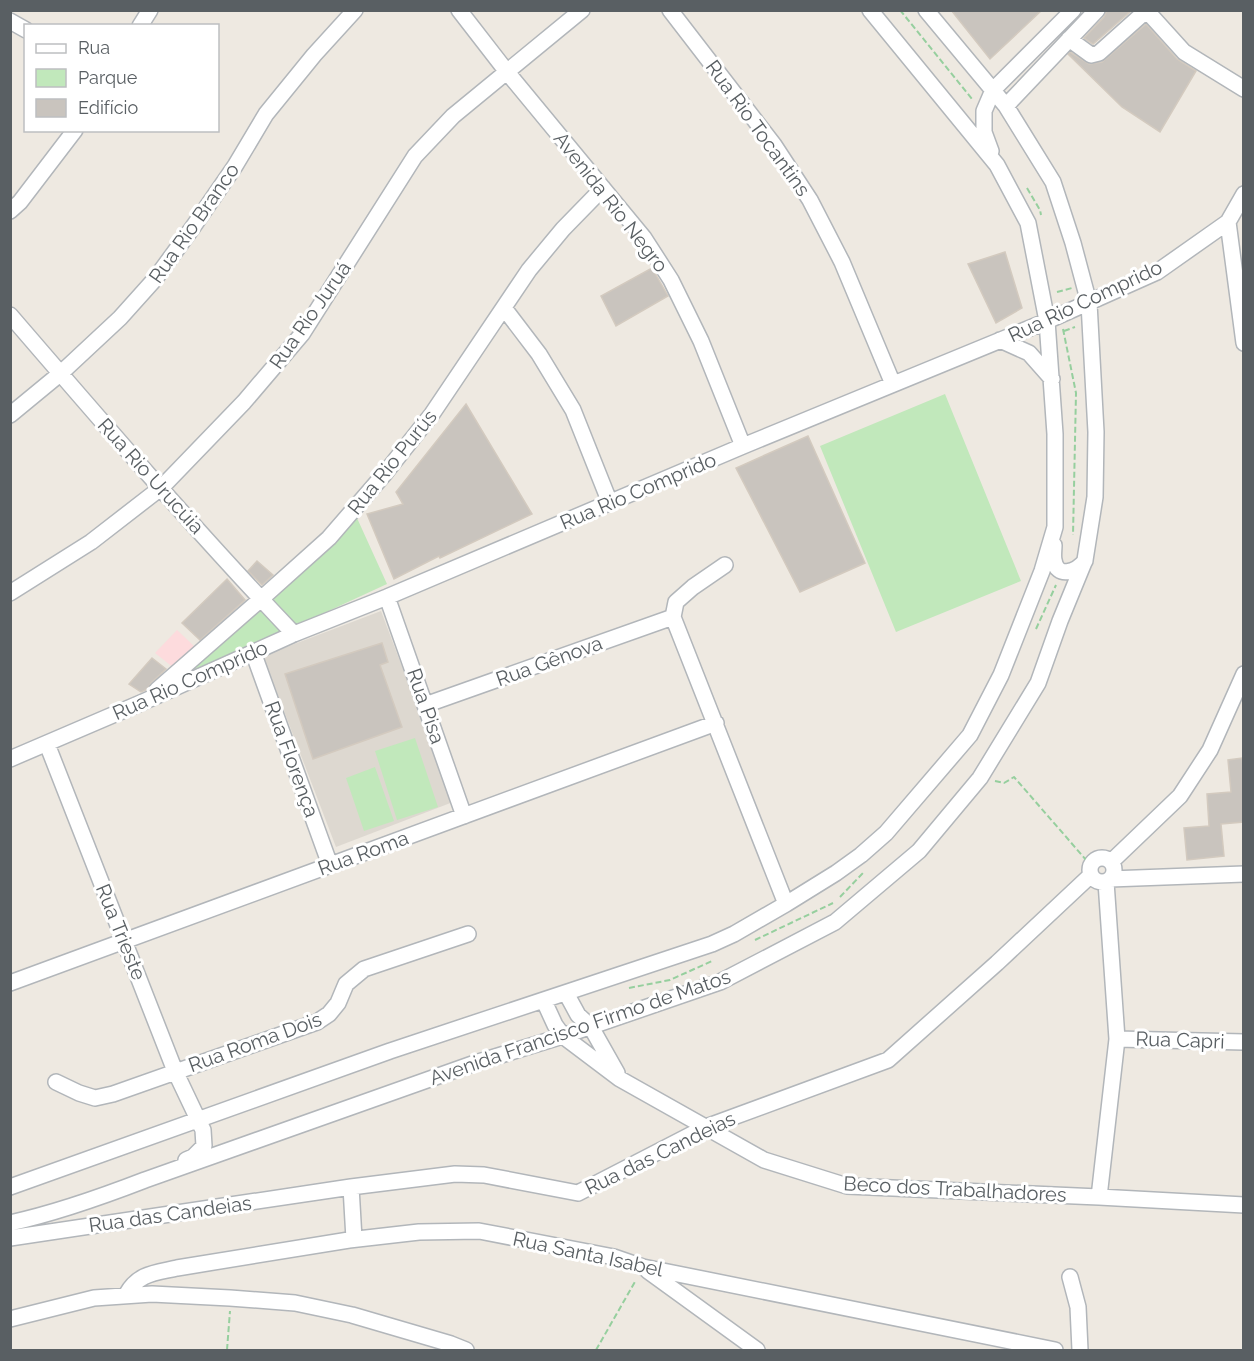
<svg xmlns="http://www.w3.org/2000/svg" width="1254" height="1361" font-family="Raleway,sans-serif">
  <style>
    .education { fill: #ddd8d0 }
    .medical { fill: #fddbdd }
    .green { fill: #c1e8bb }
    .building { fill: #c9c4be; stroke: #d3cabf; stroke-width: 1.5 }
    .lines { fill: none; stroke-linecap: round; stroke-linejoin: round }
    .minor-casing { stroke: #b2b6ba; stroke-width: 18 }
    .path { stroke: #96cf9e; stroke-width: 2; stroke-dasharray: 6 3; stroke-linecap: butt }
    .minor { stroke: #fff; stroke-width: 15 }
    .labels { text-anchor: middle; dominant-baseline: central; stroke-width: 6; stroke-linejoin: round; paint-order: stroke }
    .street-label { font-size: 20px; fill: #595f63; stroke: #fff }
  </style>
  <rect width="100%" height="100%" fill="#eee9e1"/>
  <path class="education" d="M381,611L453,802L336,847L263,656Z"/>
  <path class="medical" d="M177,630L195,647L174,668L155,653Z"/>
  <path class="green" d="M945,394L1021,581L896,632L820,446Z
    M357,518L387,584L296,626L271,598L330,547Z
    M260,609L282,632L179,678Z
    M415,738L438,807L397,820L375,751Z
    M375,767L394,821L364,831L346,778Z"/>
  <path class="building" d="M951,10H1042L990,59Z
    M1107,10H1132L1093,44L1084,38L1104,17Z
    M1146,24L1177,59L1196,71L1160,132L1122,107L1068,54L1070,52L1089,64L1102,62Z
    M1005,252L1022,308L996,323L968,264Z
    M652,268L668,296L616,326L601,296Z
    M466,404L532,514L440,558L439,556L394,579L367,514L403,504L396,492Z
    M808,436L865,563L800,592L736,468Z
    M257,561L273,575L262,585L248,571Z
    M227,579L245,600L200,640L182,623Z
    M382,643L388,662L380,665L402,727L313,759L285,674Z
    M152,658L166,669L151,683L148,689L141,692L129,684Z
    M1242,758L1244,773V822L1221,824L1224,856L1187,860L1184,828L1209,826L1207,794L1231,792L1228,760Z"/>
  <g class="lines">
    <g class="minor-casing">
      <path id="minor" d="M459,10L507,72L644,238L671,280L701,341L743,446
        M670,10L774,145L810,200L842,262L893,384
        M1146,10L1184,52L1244,89
        M10,21L26,30
        M140,26L150,10
        M1069,39L1091,55L1099,53L1146,11
        M1006,106L1097,10
        M991,151L984,132V111L993,90L1073,10
        M10,211L20,202L75,130
        M1228,222L1244,343
        M504,308L539,354L573,410L610,503
        M10,315C103,423 196,531 294,634
        M1000,340L1029,353L1052,379
        M10,415L61,373L120,318L155,279L193,227L235,166L266,114L314,55L355,10
        M1054,545C1054,549 1053,556 1054,560C1057,579 1076,572 1085,561
        M10,593L91,542L162,487L244,402L302,334L415,156L453,116L582,10
        M387,597L464,816
        M673,617L786,904
        M673,617L676,602L693,587L725,565
        M253,652L330,865
        M157,690L261,599L329,538L386,472L432,414L529,270L563,229L603,188
        M425,705L673,617
        M47,744L175,1071L203,1130L204,1146L193,1157L186,1160
        M10,759L143,702L294,634L387,597L743,446L1047,321L1157,272L1228,222L1244,194
        M1090 870a12 12 0 1 1 24 0a12 12 0 1 1-24 0Z
        M1111,862L1180,796L1210,750L1244,674
        M1110,879L1244,874
        M10,983L716,723
        M566,993L578,1015L591,1027L617,1073
        M544,1001L555,1025L563,1036L620,1079L764,1160L847,1186L1099,1197L1244,1205
        M1117,1039L1244,1042
        M56,1082L79,1093L95,1098L113,1094L317,1022L329,1014L338,1003L346,984L364,969L468,934
        M10,1187L390,1051L712,944L734,934L786,904L836,873L861,855L886,833L970,735L1001,675L1042,571L1055,527V434L1047,321L1028,223L997,165L870,10
        M351,1187L354,1239
        M1099,1197L1117,1039L1106,882
        M10,1223C56,1213 101,1197 145,1180L475,1063L563,1036L720,982L835,922L919,851L980,778L1038,683L1060,621L1085,560L1095,497L1096,432L1089,303L1073,243L1053,182L1006,106L926,10
        M10,1238L351,1187L455,1174L484,1175L578,1193L706,1127L888,1060L997,963L1091,875
        M648,1271L757,1350
        M1070,1277L1078,1307L1080,1350
        M126,1295C138,1273 155,1273 177,1268L349,1240L419,1232L479,1231L614,1257L643,1267L1055,1350
        M10,1319L94,1298L152,1294L230,1298L295,1303L352,1315L451,1344L466,1350"/>
    </g>
    <path class="path" d="M900,10L972,99
      M1027,188L1040,210L1041,215
      M1057,292L1072,288
      M1063,329L1076,393L1073,535
      M1064,331L1075,327
      M1036,629L1056,585
      M995,781L1004,783L1014,777L1087,861
      M840,897L863,873
      M755,940L833,903
      M629,988L670,980L712,961
      M227,1350L230,1311
      M596,1350L636,1280"/>
    <use href="#minor" class="minor"/>
  </g>
  <g class="labels">
    <g class="street-label">
      <text transform="translate(758 128) rotate(54)">Rua Rio Tocantins</text>
      <text transform="translate(611 202) rotate(52)">Avenida Rio Negro</text>
      <text transform="translate(194 223) rotate(-55)">Rua Rio Branco</text>
      <text transform="translate(1085 301) rotate(-25)">Rua Rio Comprido</text>
      <text transform="translate(310 315) rotate(-55)">Rua Rio Juruá</text>
      <text transform="translate(392 462) rotate(-51)">Rua Rio Purús</text>
      <text transform="translate(151 476) rotate(48)">Rua Rio Urucúia</text>
      <text transform="translate(638 491) rotate(-23)">Rua Rio Comprido</text>
      <text transform="translate(549 661) rotate(-20)">Rua Gênova</text>
      <text transform="translate(190 680) rotate(-24)">Rua Rio Comprido</text>
      <text transform="translate(426 706) rotate(71)">Rua Pisa</text>
      <text transform="translate(292 759) rotate(70)">Rua Florença</text>
      <text transform="translate(363 853) rotate(-20)">Rua Roma</text>
      <text transform="translate(121 932) rotate(68)">Rua Trieste</text>
      <text transform="translate(580 1027) rotate(-19)">Avenida Francisco Firmo de Matos</text>
      <text transform="translate(1180 1040) rotate(2)">Rua Capri</text>
      <text transform="translate(255 1042) rotate(-20)">Rua Roma Dois</text>
      <text transform="translate(660 1153) rotate(-26)">Rua das Candeias</text>
      <text transform="translate(955 1189) rotate(3)">Beco dos Trabalhadores</text>
      <text transform="translate(170 1214) rotate(-8)">Rua das Candeias</text>
      <text transform="translate(588 1254) rotate(12)">Rua Santa Isabel</text>
    </g>
  </g>
  <rect width="1254" height="1361" fill="none" stroke="#595f63" stroke-width="24"/>
  <rect x="24" y="24" width="195" height="108" fill="#ffffff" stroke="#bdbfc1" stroke-width="1.5"/>
  <rect x="36" y="44" width="30" height="9" fill="#ffffff" stroke="#bdbfc1" stroke-width="1.5"/>
  <text x="78" y="54" font-size="18" fill="#595f63">Rua</text>
  <rect x="36" y="69" width="30" height="18" fill="#c1e8bb" stroke="#bdbfc1" stroke-width="1.5"/>
  <text x="78" y="84" font-size="18" fill="#595f63">Parque</text>
  <rect x="36" y="99" width="30" height="18" fill="#c9c4be" stroke="#bdbfc1" stroke-width="1.5"/>
  <text x="78" y="114" font-size="18" fill="#595f63">Edifício</text>
</svg>
